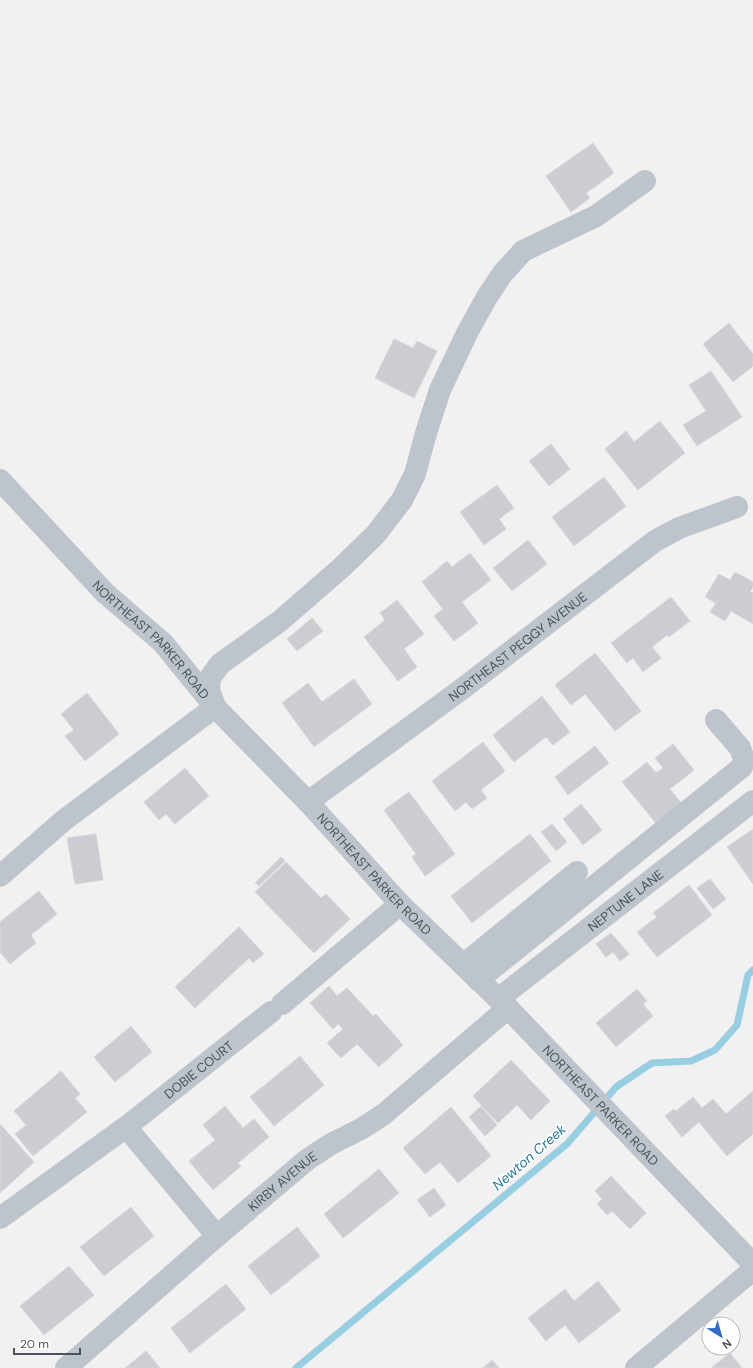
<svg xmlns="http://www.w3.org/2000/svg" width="753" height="1368" font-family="'DM Sans',sans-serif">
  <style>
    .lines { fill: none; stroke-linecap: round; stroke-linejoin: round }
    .stream { stroke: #98cee1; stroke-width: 7 }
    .building { fill: #cbcdd2; stroke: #d5d7db }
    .minor { stroke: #bec4cb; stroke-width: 22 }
    .labels { text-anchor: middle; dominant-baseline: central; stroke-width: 3.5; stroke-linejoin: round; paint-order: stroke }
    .street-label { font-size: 13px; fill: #4b525b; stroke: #fff }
    .water-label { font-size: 14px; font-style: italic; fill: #1f799a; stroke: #fff }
  </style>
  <rect width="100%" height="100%" fill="#f2f1f1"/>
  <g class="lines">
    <path class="stream" d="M296,1368L567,1144L616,1087L652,1063L691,1061L715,1050L737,1025L748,975L753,970"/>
  </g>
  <path class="building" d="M593,143L614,173L586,193L590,198L571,212L546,176Z
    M729,323L753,354V366L733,382L703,344Z
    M394,339L413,348L417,341L437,351L414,398L375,378Z
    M711,371L742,417L697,446L683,425L706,411L689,385Z
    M660,421L685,453L638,490L605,449L626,431L634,442Z
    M551,444L570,469L549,486L529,461Z
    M604,477L626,506L574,546L552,517Z
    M497,485L514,508L499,519L506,529L484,545L460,512Z
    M528,540L547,564L512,591L493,568Z
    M470,553L491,580L462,602L478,623L454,641L434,616L443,609L422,582L447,561L452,567Z
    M735,572L753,582V587L750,592L753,593V624L731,611L725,621L710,612L716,603L705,597L719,574L730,580Z
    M671,597L690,621L669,637L667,635L652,647L661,658L643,672L633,658L627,663L611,643Z
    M397,600L424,634L404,649L417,667L398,681L364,637L385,620L380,613Z
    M312,618L323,631L297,651L287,639Z
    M595,653L641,711L615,731L585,694L571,705L555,685Z
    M354,679L372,704L314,747L282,703L308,683L322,702Z
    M87,693L119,734L85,761L65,736L74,730L61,714Z
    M542,696L570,732L553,745L546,737L514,762L493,735Z
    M483,742L505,771L481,790L487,798L472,809L466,802L455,811L432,781Z
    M673,744L694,770L670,789L685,808L660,828L622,782L647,762L656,773L663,768L655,758Z
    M595,746L609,763L568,795L555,777Z
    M185,768L209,796L175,824L166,814L159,820L144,802Z
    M409,792L455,854L425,876L412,857L416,854L384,810Z
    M581,804L602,830L583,845L563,819Z
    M552,824L567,842L556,851L541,832Z
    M753,829V884L727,847Z
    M96,834L103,880L75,884L67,838Z
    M530,834L551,861L472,923L451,896Z
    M281,857L285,861L259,886L255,883Z
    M286,862L321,898L326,894L350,919L314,953L255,892Z
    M710,879L726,899L713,909L697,888Z
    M689,885L712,915L657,957L637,932L657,917L653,913Z
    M39,891L57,914L31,935L36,943L10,964L0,952V922Z
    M239,927L264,954L253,963L249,958L195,1008L175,987Z
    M611,933L629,954L620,961L613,952L606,957L596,944Z
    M329,986L337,996L347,988L373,1016L376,1014L403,1045L379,1067L357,1044L341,1058L327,1043L343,1029L338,1024L333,1029L310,1003Z
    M637,989L647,1001L643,1004L653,1016L616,1047L596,1023Z
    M131,1026L152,1052L115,1082L94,1057Z
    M300,1056L324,1085L274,1126L250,1097Z
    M511,1060L550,1101L531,1120L517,1105L498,1123L473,1096Z
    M61,1071L80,1094L75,1098L87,1112L33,1156L15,1134L26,1125L14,1111Z
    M753,1091V1134L727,1156L699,1122L682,1137L665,1116L674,1109L676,1111L693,1097L702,1108L713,1099L726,1114Z
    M225,1106L243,1128L254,1119L269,1137L238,1163L241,1166L213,1190L189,1161L215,1140L203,1125Z
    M481,1106L497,1125L485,1136L469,1117Z
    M451,1107L491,1156L458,1183L440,1162L425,1174L403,1148Z
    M0,1124L34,1162L0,1193V1151L1,1150L0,1149Z
    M379,1169L399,1193L343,1238L324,1214Z
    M611,1176L646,1213L630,1229L612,1211L607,1215L597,1204L602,1199L595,1191Z
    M434,1188L446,1205L430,1217L417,1200Z
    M131,1207L154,1236L104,1276L80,1247Z
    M297,1227L320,1256L271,1295L248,1266Z
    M69,1266L94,1295L44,1335L20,1306Z
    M598,1281L621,1310L579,1343L565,1325L546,1341L528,1318L565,1289L574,1301Z
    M226,1284L246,1309L190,1353L171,1328Z
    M146,1351L160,1368H125Z
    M730,1353L742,1368H711Z
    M492,1360L499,1368H483Z"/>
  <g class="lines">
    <g class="minor">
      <path id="s1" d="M0,480L105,593L163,643L215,707L308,802L400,904L508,1008L753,1264"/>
      <path d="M215,706L209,690L210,678L220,664L280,621L341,568L376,534L402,500L415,474L426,433L440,390L467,333L487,297L503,273L523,251L596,216L645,181"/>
      <path id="s2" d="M308,802L462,689L655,541L679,528L737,507"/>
      <path d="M0,876L63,821L215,707"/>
      <path d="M463,965L577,872"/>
      <path d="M478,980L742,767L744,759L740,748L716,720"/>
      <path id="s3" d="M498,999L753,801"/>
      <path d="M282,1004L400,904"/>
      <path d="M126,1127L217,1236"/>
      <path id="s4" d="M0,1218L126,1127L271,1012"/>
      <path id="s5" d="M66,1368L217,1236L308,1159L331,1144L361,1129L384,1114L508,1008"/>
      <path d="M636,1368L753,1270"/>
    </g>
  </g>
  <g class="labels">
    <g class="street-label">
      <text stroke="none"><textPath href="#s1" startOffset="220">NORTHEAST PARKER ROAD</textPath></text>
      <text stroke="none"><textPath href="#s2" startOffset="261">NORTHEAST PEGGY AVENUE</textPath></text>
      <text stroke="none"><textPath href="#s1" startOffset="544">NORTHEAST PARKER ROAD</textPath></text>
      <text stroke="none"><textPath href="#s3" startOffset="161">NEPTUNE LANE</textPath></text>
      <text stroke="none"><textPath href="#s4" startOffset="248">DOBIE COURT</textPath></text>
      <text stroke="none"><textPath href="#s1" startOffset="868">NORTHEAST PARKER ROAD</textPath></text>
      <text stroke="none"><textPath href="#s5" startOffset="286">KIRBY AVENUE</textPath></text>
    </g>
    <g class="water-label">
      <text transform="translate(529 1157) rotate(-41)">Newton Creek</text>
    </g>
  </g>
  <g transform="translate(721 1336) rotate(143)"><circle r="19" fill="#ffffff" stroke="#b7babd"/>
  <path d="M0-3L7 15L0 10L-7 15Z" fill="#306bcd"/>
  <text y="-6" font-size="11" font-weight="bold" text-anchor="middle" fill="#4b525b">N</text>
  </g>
  <path d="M14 1348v6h66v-6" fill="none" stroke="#4b525b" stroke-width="2"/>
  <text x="20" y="1348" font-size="12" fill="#4b525b" stroke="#ffffff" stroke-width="3" paint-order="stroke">20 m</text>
</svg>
